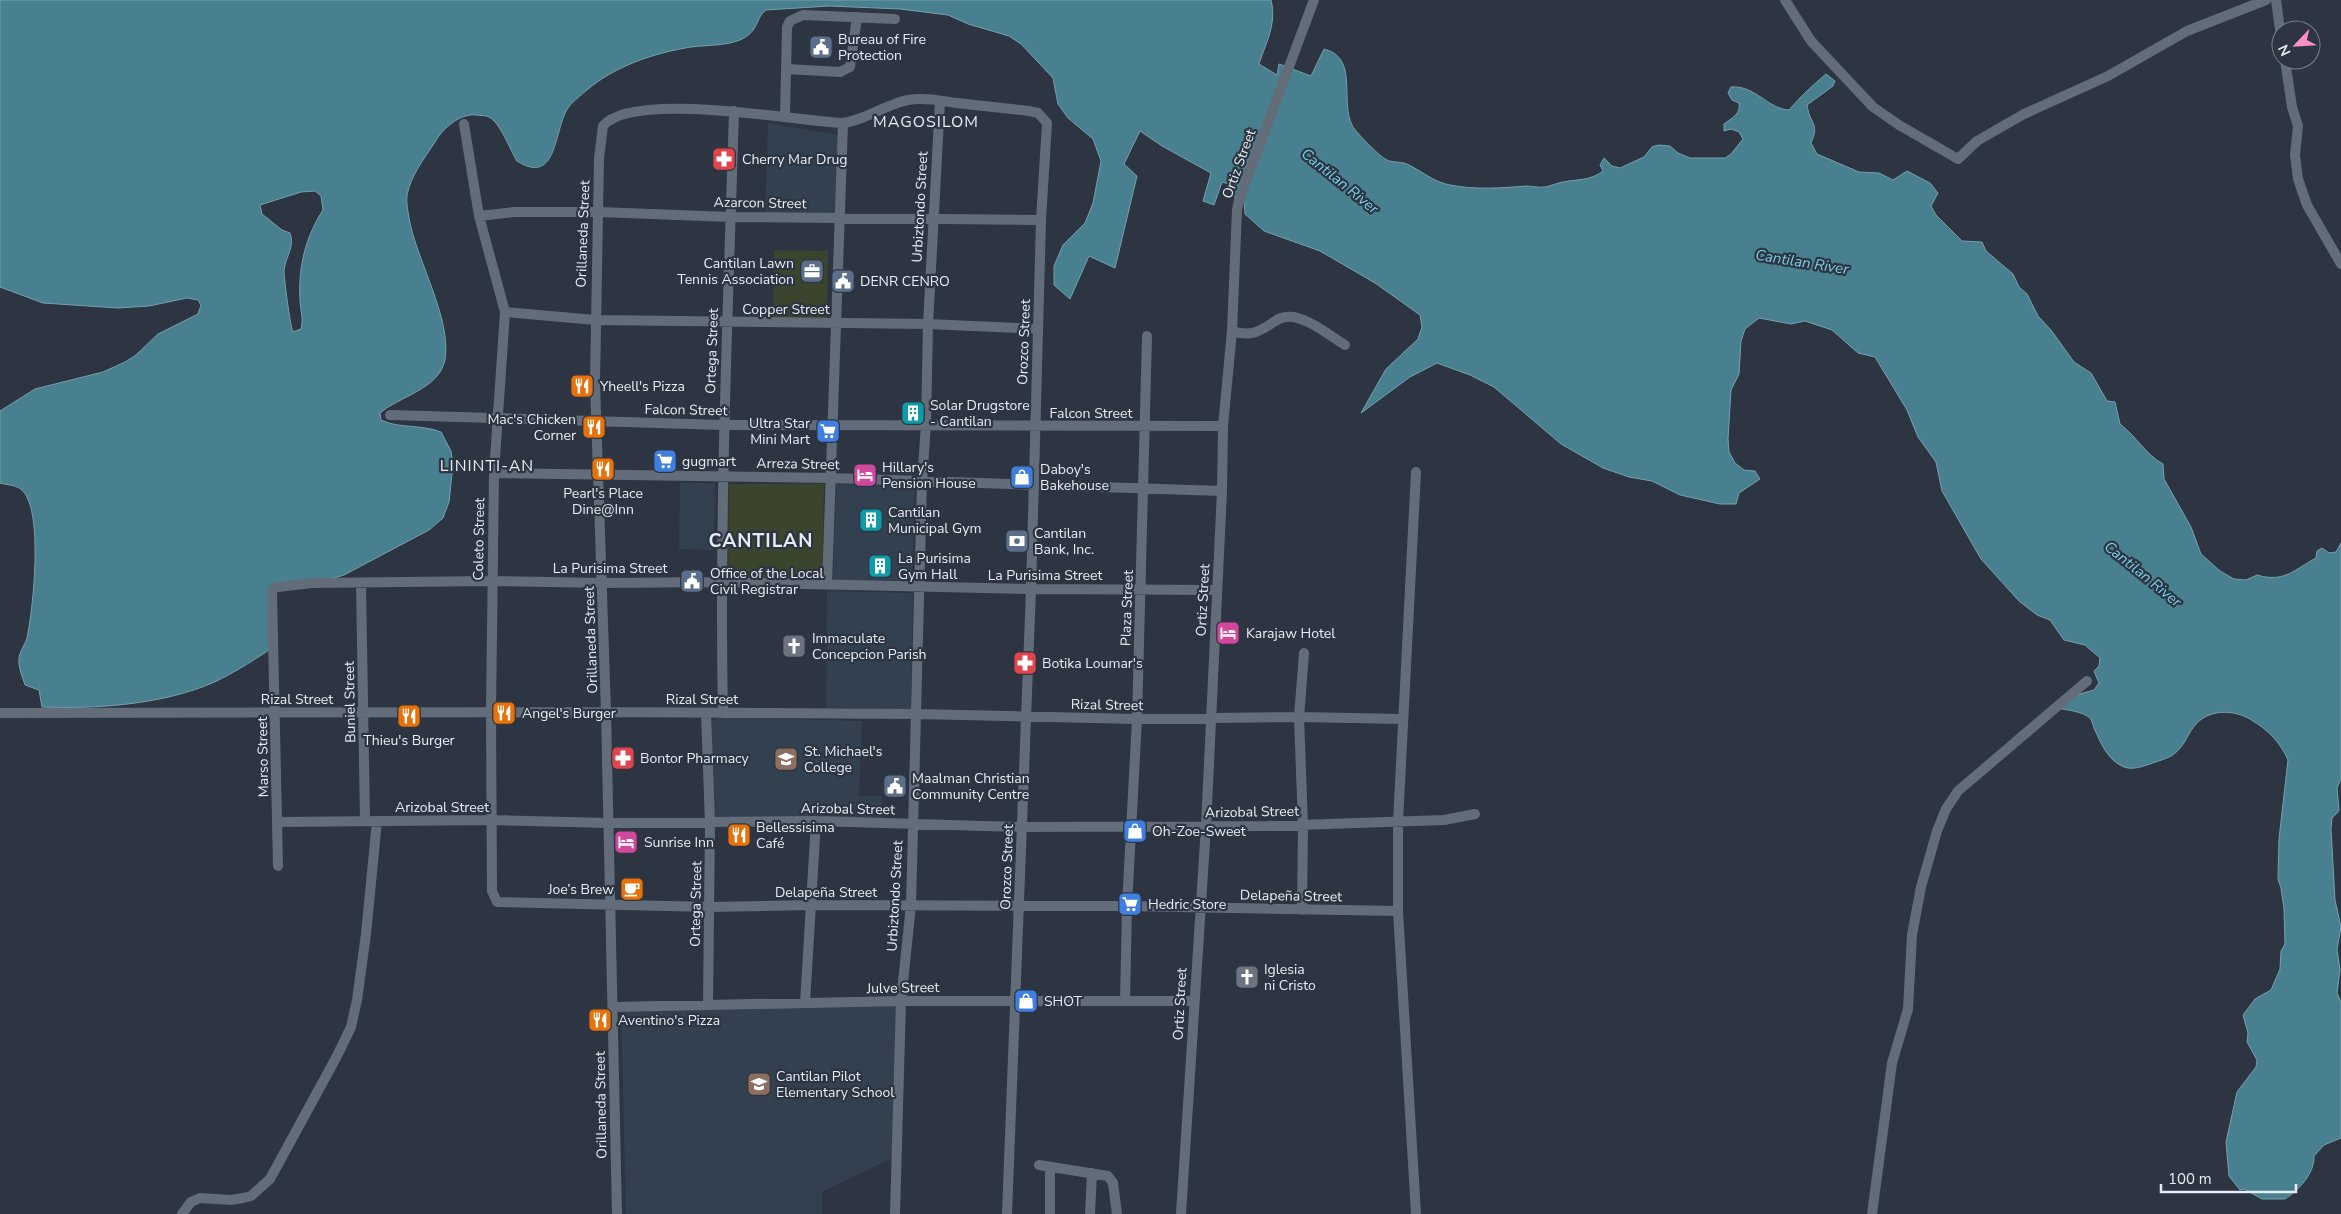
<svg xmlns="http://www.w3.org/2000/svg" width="2341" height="1214" font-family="'Nunito Sans',sans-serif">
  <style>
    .built { fill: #334050 }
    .green { fill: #3b442d }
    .water { fill: #48808f; stroke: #77a0ad; fill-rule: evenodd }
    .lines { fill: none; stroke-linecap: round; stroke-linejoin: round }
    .minor { stroke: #636d7a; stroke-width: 10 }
    .labels { text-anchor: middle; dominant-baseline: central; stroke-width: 4.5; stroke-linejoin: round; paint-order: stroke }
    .poi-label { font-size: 14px; fill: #e6ecf3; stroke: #2c3541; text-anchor: start }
    .street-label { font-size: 14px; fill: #e6ecf3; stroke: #2c3541 }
    .water-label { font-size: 15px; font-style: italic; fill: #77d1e9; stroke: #2c3541 }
    .quarter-label { font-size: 16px; letter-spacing: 1px; fill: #e6ecf3; stroke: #2c3541 }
    .district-label { font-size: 19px; font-weight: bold; letter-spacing: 1px; fill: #e6ecf3; stroke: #2c3541 }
  </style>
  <rect width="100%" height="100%" fill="#2c3541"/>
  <path class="built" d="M768,123L838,135L835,214L765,213Z
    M680,483H715L714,550L679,549Z
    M836,484L915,487L912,581L833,580Z
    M827,591L913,593L911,709L826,708Z
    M721,717L862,721L859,796H882L881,819L713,818L710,721Z
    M898,1005L892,1158L822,1192V1214H626L621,1010Z"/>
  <path class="green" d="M774,250L828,251L827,320L773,319Z
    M729,484H824L822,579L728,577Z"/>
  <path class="water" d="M0,0H1271C1277,24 1266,42 1259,64L1277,75L1279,64L1311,76L1324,49C1362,58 1336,108 1356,131C1362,138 1379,156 1387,160C1393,163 1402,161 1409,165C1423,172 1434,182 1450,185C1474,190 1502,188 1526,186C1532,186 1539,188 1545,187C1551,186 1557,183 1563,182C1578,179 1590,181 1603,171L1600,165L1604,158L1612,166L1620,168L1644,157L1652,147L1658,145L1670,146L1678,153L1690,158H1725L1731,154L1743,139L1739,132L1731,129L1724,131V124C1732,118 1741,114 1739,103L1732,100L1728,93L1731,87C1755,85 1768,109 1789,110C1800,97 1813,85 1826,74L1835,81L1833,86L1807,105C1810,125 1820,123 1811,143L1817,154L1859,172L1879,173L1893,180L1907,171L1930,183L1938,193L1931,206L1936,215L1962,241L1982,242L1986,251L2013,274L2019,287L2027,294L2038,316L2051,330L2069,355L2074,362L2091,373L2107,401L2115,402L2120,424C2136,436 2145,454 2163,464L2164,479L2191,527L2201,554L2220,571L2234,579L2246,580L2257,575C2284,583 2294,570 2316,558L2317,551L2322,548L2329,553L2336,552L2341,543V779L2337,788L2339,811L2332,818L2331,829L2335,900L2341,927L2337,949L2340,970L2337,993L2341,1002V1138L2324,1145L2314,1156C2315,1173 2298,1191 2285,1199H2262L2244,1189L2240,1190L2229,1176L2226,1142L2237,1092L2256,1067L2257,1060L2247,1042L2248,1033L2243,1015L2255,999L2271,990L2280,969L2281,951L2285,944L2284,909L2281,888L2278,879L2279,839L2288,760C2280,742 2269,731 2253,721C2237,710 2212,708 2197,723C2188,732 2185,746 2174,754C2168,759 2157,761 2150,764C2141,767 2132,770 2124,767C2107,760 2101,743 2094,728C2093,725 2092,720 2090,718C2082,711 2066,710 2057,708L2073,696L2094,690L2099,683L2094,671L2099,666L2100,658L2085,645L2064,640L2050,620L2037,615L2019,601L1981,559L1942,491L1936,462L1918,437L1907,410L1875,357L1858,353L1832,330L1805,321L1791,324L1759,318L1745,329L1741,341L1739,374L1731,390L1728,439L1729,452L1735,463L1744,470L1755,471L1760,479L1739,493L1736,504H1720L1680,495L1652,481L1629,477L1603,468L1561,444L1494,387L1470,375L1437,363L1410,377L1361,413L1386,369L1418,339L1422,327L1420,315L1375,283L1320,251L1264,231L1245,214L1244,201L1230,195L1233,185L1222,182L1214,205L1203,201L1211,173L1162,146L1140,131L1124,164L1137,176L1115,268L1089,256L1070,299L1054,285V266L1063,245L1085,223L1093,203L1101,161L1093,139L1068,118L1058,104L1053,78L1021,44L1009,36L968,24L948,15L900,9L829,6L766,10C755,18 760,31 740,40C725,46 706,45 691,47C654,53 615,66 587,90C581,95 572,102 568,108C554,128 558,187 517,161C510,150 500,122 489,117C486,115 480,116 477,115C460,113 443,128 435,142C424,159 411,175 407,195C406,202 408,211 409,218C416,259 452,319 445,360C439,389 400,396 380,413L381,420C400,429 421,424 441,432L451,451L453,464L449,502L443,518L429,530L344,575C323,583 296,579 273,584L269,650C251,662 226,678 205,686C155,705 95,709 42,707L39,690L25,685C23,678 18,668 19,659C19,652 25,645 27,638C33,610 44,510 22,490C16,485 8,485 0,483V411L35,389L103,372L125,362L136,355L158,334L198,314L201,305L198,300L187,298L149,306L118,308L43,303L0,287ZM315,191L321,196L323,210C306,236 298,267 300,299C300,310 304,318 301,329L293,332C290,325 284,279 284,270C286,256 295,247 290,233L282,230L262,214L260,205L301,192Z"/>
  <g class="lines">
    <path class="minor" d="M1785,0L1811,41L1873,107L1899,125L1958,159L1977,141L2024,114L2108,76L2187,31L2266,0
      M2276,0L2281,37
      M2285,60L2292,107L2298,126L2295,155L2298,179L2307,205L2341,264
      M787,69L840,72L850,67L857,17
      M785,116L787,27L790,21L803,15L895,19
      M464,124L479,216L505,312L494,473L491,712L492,891L497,902L710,907L811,905L1127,906L1398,911
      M479,216L514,212H599L730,217L1041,220
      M505,312L595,320L928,324L1038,329
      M1232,331C1265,342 1271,313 1293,317C1311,320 1330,336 1345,345
      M390,415L723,425L1223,426
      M494,473L830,478L1222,491
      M361,583L365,821
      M827,585L843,123
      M0,713L606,712L917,714L1137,719L1299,717L1403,719
      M706,713L710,823L708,1005
      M723,713C719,512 728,311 734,111
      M279,822L493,820L608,823L816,821L1022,827L1267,826L1444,820L1475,814
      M278,866L272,593L274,588L278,587L312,583L492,581L603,583L721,582L1031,589L1217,590
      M1302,910L1303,825L1299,717L1304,653
      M1125,1001L1127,906L1137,719L1147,336
      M805,1003L816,821
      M613,1007L901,1001H1193
      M1039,1165L1108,1176L1113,1183L1117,1214
      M182,1214L191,1202L200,1198L231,1200L243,1198L251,1196L270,1179L337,1056L351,1027L357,1000L366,934L377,821
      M617,1214L606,712L595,383L599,158L603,126C632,90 796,121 841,123C859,123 889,103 908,100C925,97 941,101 957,103C981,106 1005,108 1029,111L1038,113L1047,123L1041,220L1031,589L1007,1214
      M895,1214L901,1001L911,905L922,482L926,424L928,324L940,101
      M1050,1214V1167
      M1090,1214L1092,1173
      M1181,1214L1206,826L1222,491L1223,426L1232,331L1237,210L1239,200L1314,0
      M1416,1214L1398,911V822L1416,472
      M1872,1214L1892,1063L1908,1009L1912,935L1921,887L1937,831L1946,809L1958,791L2087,681"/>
  </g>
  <defs>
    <g id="civic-square" transform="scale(1.25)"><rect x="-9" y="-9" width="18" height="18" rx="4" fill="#5c6f8a" stroke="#2c3541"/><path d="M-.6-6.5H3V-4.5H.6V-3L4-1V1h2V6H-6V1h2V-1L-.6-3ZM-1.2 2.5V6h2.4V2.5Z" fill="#fff"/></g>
    <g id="pharmacy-square" transform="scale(1.25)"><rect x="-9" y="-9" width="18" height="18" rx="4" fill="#e0444e" stroke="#2c3541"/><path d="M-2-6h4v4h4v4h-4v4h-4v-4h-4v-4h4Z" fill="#fff"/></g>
    <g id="office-square" transform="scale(1.25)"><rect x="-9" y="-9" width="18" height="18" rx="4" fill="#5c6f8a" stroke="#2c3541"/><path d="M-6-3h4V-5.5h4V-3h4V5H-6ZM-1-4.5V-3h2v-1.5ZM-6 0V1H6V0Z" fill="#fff"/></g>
    <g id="restaurant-square" transform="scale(1.25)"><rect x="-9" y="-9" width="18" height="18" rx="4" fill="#e8710a" stroke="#2c3541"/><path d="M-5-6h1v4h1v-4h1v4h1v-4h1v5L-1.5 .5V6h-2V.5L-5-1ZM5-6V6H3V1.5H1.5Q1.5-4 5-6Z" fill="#fff"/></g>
    <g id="building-square" transform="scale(1.25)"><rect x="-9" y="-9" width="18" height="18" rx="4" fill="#0f9aa8" stroke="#2c3541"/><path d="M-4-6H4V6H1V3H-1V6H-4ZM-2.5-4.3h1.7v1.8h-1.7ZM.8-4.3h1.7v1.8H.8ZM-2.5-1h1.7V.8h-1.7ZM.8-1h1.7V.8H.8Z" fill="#fff"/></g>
    <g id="supermarket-square" transform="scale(1.25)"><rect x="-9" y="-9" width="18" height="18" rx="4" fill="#3f7fe0" stroke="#2c3541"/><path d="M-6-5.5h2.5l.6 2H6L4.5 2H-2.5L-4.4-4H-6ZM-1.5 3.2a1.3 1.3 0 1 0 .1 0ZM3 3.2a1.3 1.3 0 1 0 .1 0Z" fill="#fff"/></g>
    <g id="hotel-square" transform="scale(1.25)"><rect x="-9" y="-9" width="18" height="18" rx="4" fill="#d1479c" stroke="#2c3541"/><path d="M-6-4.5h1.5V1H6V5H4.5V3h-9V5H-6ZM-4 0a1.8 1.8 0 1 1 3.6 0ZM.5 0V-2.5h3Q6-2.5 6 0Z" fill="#fff"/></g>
    <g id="shop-square" transform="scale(1.25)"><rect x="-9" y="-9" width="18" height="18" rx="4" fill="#3f7fe0" stroke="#2c3541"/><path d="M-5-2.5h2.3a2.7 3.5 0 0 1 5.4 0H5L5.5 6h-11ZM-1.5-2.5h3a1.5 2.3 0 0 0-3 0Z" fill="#fff"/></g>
    <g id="bank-square" transform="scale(1.25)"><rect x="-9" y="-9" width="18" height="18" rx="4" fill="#5c6f8a" stroke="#2c3541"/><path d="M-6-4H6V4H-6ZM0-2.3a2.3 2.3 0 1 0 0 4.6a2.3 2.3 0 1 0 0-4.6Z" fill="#fff"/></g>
    <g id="church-square" transform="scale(1.25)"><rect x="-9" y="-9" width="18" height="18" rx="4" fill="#6b7280" stroke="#2c3541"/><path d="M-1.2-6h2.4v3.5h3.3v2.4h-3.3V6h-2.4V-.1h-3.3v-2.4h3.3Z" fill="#fff"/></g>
    <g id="university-square" transform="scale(1.25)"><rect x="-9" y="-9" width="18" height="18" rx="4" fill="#8d6e63" stroke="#2c3541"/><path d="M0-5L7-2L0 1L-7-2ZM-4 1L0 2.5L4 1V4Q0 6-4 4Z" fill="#fff"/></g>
    <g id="cafe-square" transform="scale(1.25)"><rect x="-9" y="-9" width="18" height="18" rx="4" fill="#e8710a" stroke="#2c3541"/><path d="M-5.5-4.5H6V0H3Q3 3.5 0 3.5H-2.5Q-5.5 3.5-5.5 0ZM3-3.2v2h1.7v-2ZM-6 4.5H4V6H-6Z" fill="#fff"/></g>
    <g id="school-square" transform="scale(1.25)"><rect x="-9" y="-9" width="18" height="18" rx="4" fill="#8d6e63" stroke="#2c3541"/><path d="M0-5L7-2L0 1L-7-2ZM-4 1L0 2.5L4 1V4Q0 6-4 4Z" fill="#fff"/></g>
  </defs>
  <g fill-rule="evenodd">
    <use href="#civic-square" x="821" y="47"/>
    <use href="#pharmacy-square" x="724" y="159"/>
    <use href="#office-square" x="812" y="271"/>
    <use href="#civic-square" x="843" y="281"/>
    <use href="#restaurant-square" x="582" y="386"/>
    <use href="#building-square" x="913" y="413"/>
    <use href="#restaurant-square" x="594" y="427"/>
    <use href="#supermarket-square" x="828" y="431"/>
    <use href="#supermarket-square" x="665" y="461"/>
    <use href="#restaurant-square" x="603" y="469"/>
    <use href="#hotel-square" x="865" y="475"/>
    <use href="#shop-square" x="1022" y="477"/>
    <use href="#building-square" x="871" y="520"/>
    <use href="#bank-square" x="1017" y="541"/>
    <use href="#building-square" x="880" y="566"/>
    <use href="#civic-square" x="692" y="581"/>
    <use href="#hotel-square" x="1228" y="633"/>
    <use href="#church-square" x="794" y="646"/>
    <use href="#pharmacy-square" x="1025" y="663"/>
    <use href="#restaurant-square" x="504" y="713"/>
    <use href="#restaurant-square" x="409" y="716"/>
    <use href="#pharmacy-square" x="623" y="758"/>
    <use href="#university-square" x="786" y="759"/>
    <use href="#civic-square" x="895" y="786"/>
    <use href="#shop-square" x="1135" y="831"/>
    <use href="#restaurant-square" x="739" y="835"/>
    <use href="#hotel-square" x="626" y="842"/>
    <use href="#cafe-square" x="632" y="889"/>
    <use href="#supermarket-square" x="1130" y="904"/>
    <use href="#church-square" x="1247" y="977"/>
    <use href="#shop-square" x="1026" y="1001"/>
    <use href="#restaurant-square" x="600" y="1020"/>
    <use href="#school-square" x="759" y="1084"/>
  </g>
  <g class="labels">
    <g class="poi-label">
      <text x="838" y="39">Bureau of Fire<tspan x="838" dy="16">Protection</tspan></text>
      <text x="742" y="159">Cherry Mar Drug</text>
      <text x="794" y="263" text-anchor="end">Cantilan Lawn<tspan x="794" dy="16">Tennis Association</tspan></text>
      <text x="860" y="281">DENR CENRO</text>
      <text x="600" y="386">Yheell's Pizza</text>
      <text x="930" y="405">Solar Drugstore<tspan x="930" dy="16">- Cantilan</tspan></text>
      <text x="576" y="419" text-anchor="end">Mac's Chicken<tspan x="576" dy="16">Corner</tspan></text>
      <text x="810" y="423" text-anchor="end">Ultra Star<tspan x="810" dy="16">Mini Mart</tspan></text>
      <text x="682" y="461">gugmart</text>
      <text x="882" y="467">Hillary's<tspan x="882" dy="16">Pension House</tspan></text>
      <text x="1040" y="469">Daboy's<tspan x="1040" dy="16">Bakehouse</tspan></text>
      <text x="603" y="493" text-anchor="middle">Pearl's Place<tspan x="603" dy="16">Dine@Inn</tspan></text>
      <text x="888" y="512">Cantilan<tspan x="888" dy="16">Municipal Gym</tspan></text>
      <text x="1034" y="533">Cantilan<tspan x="1034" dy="16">Bank, Inc.</tspan></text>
      <text x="898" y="558">La Purisima<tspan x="898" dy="16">Gym Hall</tspan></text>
      <text x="710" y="573">Office of the Local<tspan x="710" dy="16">Civil Registrar</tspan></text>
      <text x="1246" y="633">Karajaw Hotel</text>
      <text x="812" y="638">Immaculate<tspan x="812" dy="16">Concepcion Parish</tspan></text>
      <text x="1042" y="663">Botika Loumar's</text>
      <text x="522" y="713">Angel's Burger</text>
      <text x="409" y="740" text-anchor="middle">Thieu's Burger</text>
      <text x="804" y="751">St. Michael's<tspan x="804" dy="16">College</tspan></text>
      <text x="640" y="758">Bontor Pharmacy</text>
      <text x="912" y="778">Maalman Christian<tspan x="912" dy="16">Community Centre</tspan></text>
      <text x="756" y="827">Bellessisima<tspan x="756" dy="16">Café</tspan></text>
      <text x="1152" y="831">Oh-Zoe-Sweet</text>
      <text x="644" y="842">Sunrise Inn</text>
      <text x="614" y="889" text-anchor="end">Joe’s Brew</text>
      <text x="1148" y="904">Hedric Store</text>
      <text x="1264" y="969">Iglesia<tspan x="1264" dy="16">ni Cristo</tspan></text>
      <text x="1044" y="1001">SHOT</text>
      <text x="618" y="1020">Aventino's Pizza</text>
      <text x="776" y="1076">Cantilan Pilot<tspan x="776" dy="16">Elementary School</tspan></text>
    </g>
    <g class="street-label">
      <text transform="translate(1239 164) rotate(-70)">Ortiz Street</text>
      <text transform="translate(760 203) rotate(1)">Azarcon Street</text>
      <text transform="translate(920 207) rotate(-87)">Urbiztondo Street</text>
      <text transform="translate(583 234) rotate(-88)">Orillaneda Street</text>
      <text x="786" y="309">Copper Street</text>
      <text transform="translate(1024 342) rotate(-88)">Orozco Street</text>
      <text transform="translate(712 351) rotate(-88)">Ortega Street</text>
      <text transform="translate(686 410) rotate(1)">Falcon Street</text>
      <text x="1091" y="413">Falcon Street</text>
      <text transform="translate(798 464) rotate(1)">Arreza Street</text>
      <text transform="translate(479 539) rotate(-89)">Coleto Street</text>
      <text x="610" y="568">La Purisima Street</text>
      <text x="1045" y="575">La Purisima Street</text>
      <text transform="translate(1203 600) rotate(-87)">Ortiz Street</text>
      <text transform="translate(1127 608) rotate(-88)">Plaza Street</text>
      <text transform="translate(591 640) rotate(-92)">Orillaneda Street</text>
      <text x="297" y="699">Rizal Street</text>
      <text x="702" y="699">Rizal Street</text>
      <text transform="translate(350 702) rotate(-91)">Buniel Street</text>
      <text transform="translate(1107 705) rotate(1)">Rizal Street</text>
      <text transform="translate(263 757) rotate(-91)">Marso Street</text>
      <text x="442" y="807">Arizobal Street</text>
      <text transform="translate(848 809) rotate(1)">Arizobal Street</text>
      <text transform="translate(1252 812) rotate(-1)">Arizobal Street</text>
      <text transform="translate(1007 867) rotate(-88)">Orozco Street</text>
      <text x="826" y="892">Delapeña Street</text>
      <text transform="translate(895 896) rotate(-87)">Urbiztondo Street</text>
      <text transform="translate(1291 896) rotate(1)">Delapeña Street</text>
      <text transform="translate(696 904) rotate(-89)">Ortega Street</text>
      <text transform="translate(903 988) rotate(-1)">Julve Street</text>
      <text transform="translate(1180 1004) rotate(-87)">Ortiz Street</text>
      <text transform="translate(601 1105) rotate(-91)">Orillaneda Street</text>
    </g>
    <g class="water-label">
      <text transform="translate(1340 181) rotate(39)">Cantilan River</text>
      <text transform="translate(1802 262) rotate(9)">Cantilan River</text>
      <text transform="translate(2143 574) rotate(39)">Cantilan River</text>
    </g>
    <g class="quarter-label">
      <text x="926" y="122">MAGOSILOM</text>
      <text x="487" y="466">LININTI-AN</text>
    </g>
    <g class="district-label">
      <text x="761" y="541">CANTILAN</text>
    </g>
  </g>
  <g transform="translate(2296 45) rotate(245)"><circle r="24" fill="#2c3541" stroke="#767e88"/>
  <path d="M0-4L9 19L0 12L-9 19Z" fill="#fa8fc8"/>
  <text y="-8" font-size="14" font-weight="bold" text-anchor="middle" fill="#e6ecf3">N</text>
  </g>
  <path d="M2161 1184v8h135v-8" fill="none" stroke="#e6ecf3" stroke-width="2.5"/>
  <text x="2168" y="1184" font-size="15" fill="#e6ecf3" stroke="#2c3541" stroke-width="4" paint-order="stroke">100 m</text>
</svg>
